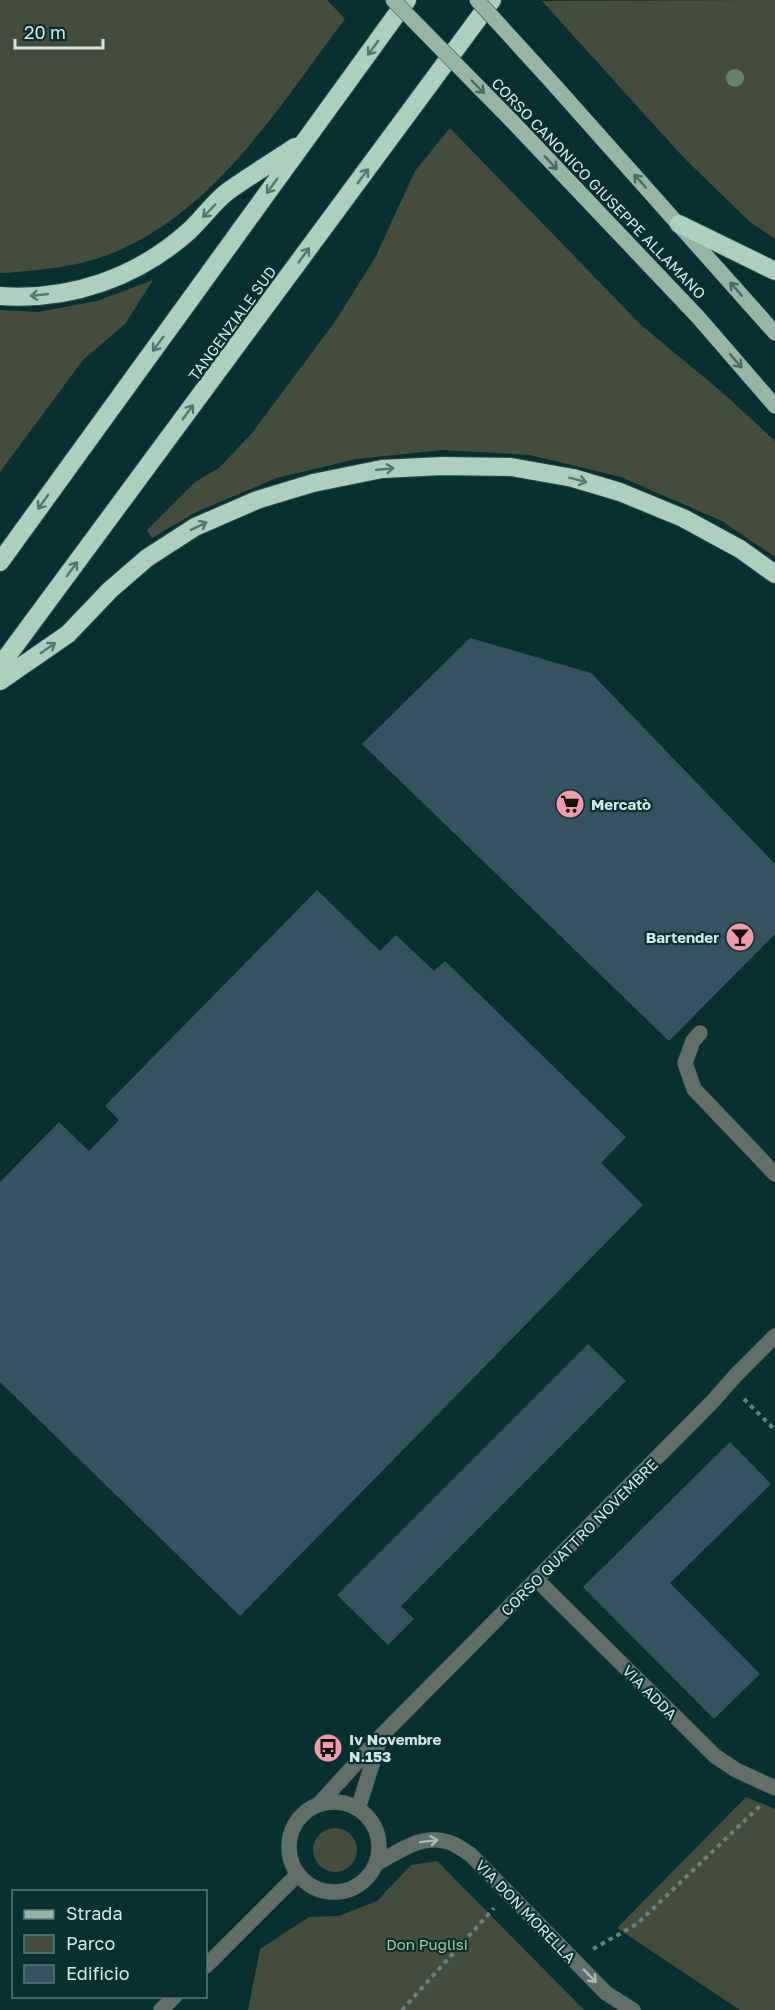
<svg xmlns="http://www.w3.org/2000/svg" width="775" height="2010" font-family="'Golos Text',sans-serif">
  <style>
    .green { fill: #444d3b }
    .building { fill: #355261 }
    .lines { fill: none; stroke-linecap: round; stroke-linejoin: round }
    .minor-casing { stroke: #294d4e; stroke-width: 16 }
    .major-casing { stroke: #294d4e; stroke-width: 16 }
    .highway-casing { stroke: #294d4e; stroke-width: 20 }
    .path { stroke: #648283; stroke-width: 4; stroke-dasharray: 4.5 4.5; stroke-linecap: butt }
    .minor { stroke: #616f68; stroke-width: 15 }
    .major { stroke: #97b4a5; stroke-width: 15 }
    .highway { stroke: #adcfbd; stroke-width: 18 }
    .major-bridge-casing { stroke: #294d4e; stroke-width: 16; stroke-linecap: butt }
    .major-bridge { stroke: #97b4a5; stroke-width: 15 }
    .tree { fill: #648467 }
    .oneway { stroke: #537870 }
    .oneway2 { stroke: #496b65 }
    .oneway3 { stroke: #aabcba }
    .labels { text-anchor: middle; dominant-baseline: central; stroke-width: 4.5; stroke-linejoin: round; paint-order: stroke }
    .street-label { font-size: 15px; fill: #d2e6e6; stroke: #093031 }
    .poi-label { font-size: 15px; font-weight: bold; fill: #d2e6e6; stroke: #093031; text-anchor: start }
    .park-label { font-size: 15px; fill: #afc894; stroke: #093031 }
  </style>
  <rect width="100%" height="100%" fill="#093031"/>
  <path class="green" d="M0,0H327L345,19C279,106 216,212 110,254C75,268 39,270 3,273H0Z
    M775,0V239L749,221L684,158L542,1Z
    M450,128L641,325L723,393L775,441V557L722,521L621,477L530,455L443,450L356,459L277,478L196,512L152,538L147,530L195,482L219,468L252,433L334,323L375,258L415,171Z
    M153,280L125,324L83,360L0,472V310L38,312L97,301Z
    M746,1797L775,1809V2010H740L617,1928Z
    M313 1850a22 22 0 1 1 44 0a22 22 0 1 1-44 0Z
    M437,1861L584,2010H248L260,1949L309,1917L339,1916L377,1901L411,1865Z"/>
  <path class="building" d="M470,638L591,673L775,864V934L669,1041L362,744Z
    M317,890L380,951L396,935L434,971L445,961L626,1137L601,1163L643,1205L240,1616L0,1382V1182L59,1122L89,1151L119,1120L105,1106Z
    M588,1344L626,1381L401,1606L414,1619L388,1645L337,1595Z
    M730,1442L771,1484L670,1583L760,1674L714,1719L583,1587Z"/>
  <g class="lines">
    <g class="minor-casing">
      <path id="minor" d="M700,1033L693,1041L685,1063L694,1089L775,1174
        M536,1579L715,1756L736,1770L775,1788
        M289 1847a45 45 0 1 1 90 0a45 45 0 1 1-90 0Z
        M318,1805L381,1736L713,1401L736,1375L775,1336
        M358,1809L379,1742
        M376,1864C398,1852 422,1833 448,1842C456,1844 463,1850 470,1854L606,1993L633,2010
        M206,1966L298,1874
        M161,2010L175,1996"/>
    </g>
    <g class="major-casing">
      <path id="major" d="M549,79L775,333
        M511,120L698,317L775,406"/>
    </g>
    <g class="highway-casing">
      <path id="highway" d="M679,224L775,271
        M0,296C69,301 137,278 189,231C202,219 213,203 227,192C249,176 273,162 295,147
        M0,562L407,0
        M0,666L492,0
        M0,681L68,634L110,590L147,558L195,527L257,500L313,483L382,469L442,466L511,467L573,478L620,492L683,518L740,549L775,574"/>
    </g>
    <path class="path" d="M744,1399L775,1430
      M593,1949L637,1924L762,1804
      M402,2010L494,1908"/>
    <use href="#minor" class="minor"/>
    <use href="#major" class="major"/>
    <use href="#highway" class="highway"/>
    <g class="major-bridge-casing">
      <path id="major-bridge" d="M393,0L511,120
        M477,0L549,79"/>
    </g>
    <use href="#major-bridge" class="major-bridge"/>
  </g>
  <circle class="tree" cx="735" cy="78" r="9"/>
  <defs><path id="oneway-shaft" d="M-6 0H5M1.5-3L5.5 0L1.5 3" fill="none" stroke-width="1.6" stroke-linecap="round" stroke-linejoin="round" transform="scale(1.5)"/></defs>
  <g class="oneway">
    <use href="#oneway-shaft" transform="translate(373 48) rotate(126)"/>
    <use href="#oneway-shaft" transform="translate(363 176) rotate(-53)"/>
    <use href="#oneway-shaft" transform="translate(272 186) rotate(126)"/>
    <use href="#oneway-shaft" transform="translate(209 211) rotate(134)"/>
    <use href="#oneway-shaft" transform="translate(304 255) rotate(-54)"/>
    <use href="#oneway-shaft" transform="translate(39 295) rotate(174)"/>
    <use href="#oneway-shaft" transform="translate(158 344) rotate(126)"/>
    <use href="#oneway-shaft" transform="translate(188 412) rotate(-54)"/>
    <use href="#oneway-shaft" transform="translate(385 469) rotate(-6)"/>
    <use href="#oneway-shaft" transform="translate(578 480) rotate(15)"/>
    <use href="#oneway-shaft" transform="translate(43 502) rotate(126)"/>
    <use href="#oneway-shaft" transform="translate(199 526) rotate(-26)"/>
    <use href="#oneway-shaft" transform="translate(72 569) rotate(-54)"/>
    <use href="#oneway-shaft" transform="translate(48 648) rotate(-35)"/>
  </g>
  <g class="oneway2">
    <use href="#oneway-shaft" transform="translate(478 87) rotate(46)"/>
    <use href="#oneway-shaft" transform="translate(551 163) rotate(47)"/>
    <use href="#oneway-shaft" transform="translate(640 181) rotate(-132)"/>
    <use href="#oneway-shaft" transform="translate(736 289) rotate(-131)"/>
    <use href="#oneway-shaft" transform="translate(736 361) rotate(49)"/>
  </g>
  <g class="oneway3">
    <use href="#oneway-shaft" transform="translate(429 1841) rotate(-7)"/>
    <use href="#oneway-shaft" transform="translate(590 1976) rotate(46)"/>
  </g>
  <defs>
    <g id="supermarket-disc" transform="scale(1.5)"><circle r="9.5" fill="#f39aaa" stroke="#093031"/><path d="M-6-5.5h2.5l.6 2H6L4.5 2H-2.5L-4.4-4H-6ZM-1.5 3.2a1.3 1.3 0 1 0 .1 0ZM3 3.2a1.3 1.3 0 1 0 .1 0Z" fill="#111"/></g>
    <g id="bar-disc" transform="scale(1.5)"><circle r="9.5" fill="#f39aaa" stroke="#093031"/><path d="M-6-5H6L.8 .8V4.5H3.5V6h-7V4.5H-.8V.8Z" fill="#111"/></g>
    <g id="bus-disc" transform="scale(1.5)"><circle r="9.5" fill="#f39aaa" stroke="#093031"/><path d="M-5-6H5V4H4V6H2V4H-2V6H-4V4H-5ZM-3.5-4V0h7V-4ZM-3.5 1.2v1.5H-2V1.2ZM2 1.2v1.5H3.5V1.2Z" fill="#111"/></g>
  </defs>
  <g fill-rule="evenodd">
    <use href="#supermarket-disc" x="570" y="804"/>
    <use href="#bar-disc" x="740" y="937"/>
    <use href="#bus-disc" x="328" y="1748"/>
  </g>
  <g class="labels">
    <g class="street-label">
      <text transform="translate(599 188) rotate(46)">CORSO CANONICO GIUSEPPE ALLAMANO</text>
      <text transform="translate(232 323) rotate(-54)">TANGENZIALE SUD</text>
      <text transform="translate(579 1537) rotate(-45)">CORSO QUATTRO NOVEMBRE</text>
      <text transform="translate(650 1692) rotate(45)">VIA ADDA</text>
      <text transform="translate(526 1911) rotate(46)">VIA DON MORELLA</text>
    </g>
    <g class="poi-label">
      <text x="591" y="804">Mercatò</text>
      <text x="719" y="937" text-anchor="end">Bartender</text>
      <text x="349" y="1739">Iv Novembre<tspan x="349" dy="17">N.153</tspan></text>
    </g>
    <g class="park-label">
      <text x="427" y="1944">Don Puglisi</text>
    </g>
  </g>
  <rect x="12" y="1890" width="195" height="108" fill="#093031" stroke="#597979" stroke-width="1.5"/>
  <rect x="24" y="1910" width="30" height="9" fill="#97b4a5" stroke="#597979" stroke-width="1.5"/>
  <text x="66" y="1920" font-size="18" fill="#d2e6e6">Strada</text>
  <rect x="24" y="1935" width="30" height="18" fill="#444d3b" stroke="#597979" stroke-width="1.5"/>
  <text x="66" y="1950" font-size="18" fill="#d2e6e6">Parco</text>
  <rect x="24" y="1965" width="30" height="18" fill="#355261" stroke="#597979" stroke-width="1.5"/>
  <text x="66" y="1980" font-size="18" fill="#d2e6e6">Edificio</text>
  <path d="M15 39v9h88v-9" fill="none" stroke="#d2e6e6" stroke-width="3"/>
  <text x="24" y="39" font-size="18" fill="#d2e6e6" stroke="#093031" stroke-width="4.5" paint-order="stroke">20 m</text>
</svg>
